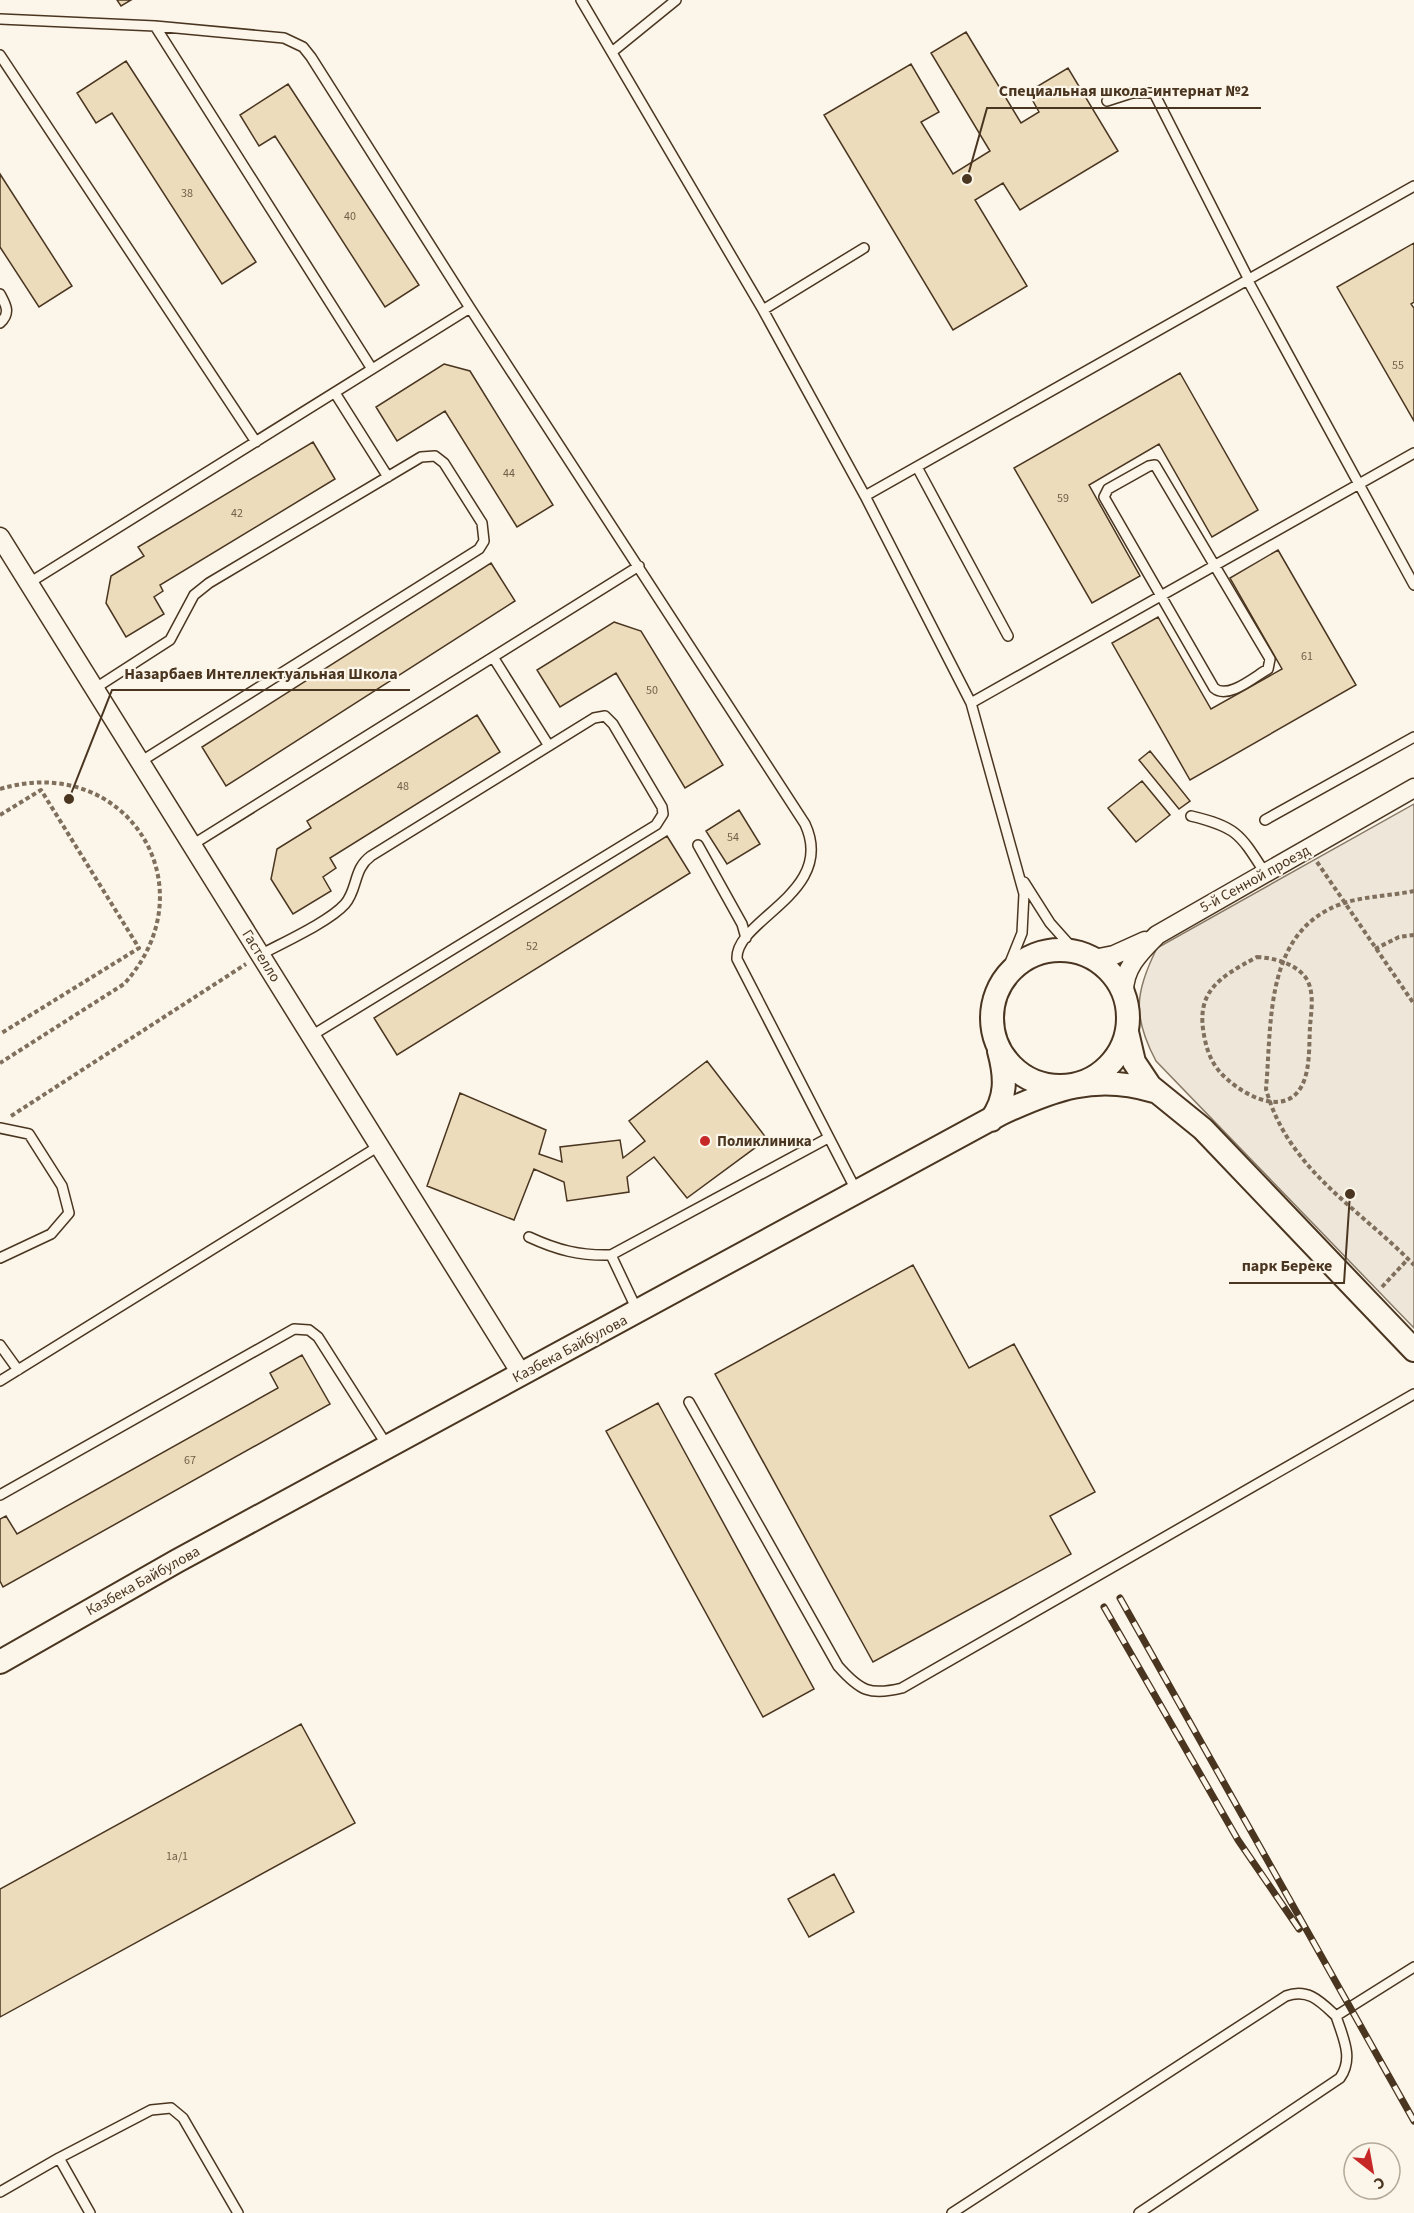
<svg xmlns="http://www.w3.org/2000/svg" width="1414" height="2213" font-family="'Source Sans 3',sans-serif">
  <style>
    .green { fill: #ede6d9; stroke: #887966; stroke-width: 1.5 }
    .building { fill: #ecdcbc; stroke: #4a3520; stroke-width: 1.5 }
    .lines { fill: none; stroke-linecap: round; stroke-linejoin: round }
    .service-casing { stroke: #4a3520; stroke-width: 12 }
    .minor-casing { stroke: #4a3520; stroke-width: 21 }
    .tertiary-casing { stroke: #4a3520; stroke-width: 26 }
    .path { stroke: #7f6f5c; stroke-width: 4; stroke-dasharray: 4.5 3; stroke-linecap: butt }
    .service { stroke: #fbf6e9; stroke-width: 9 }
    .minor { stroke: #fbf6e9; stroke-width: 18 }
    .tertiary { stroke: #fbf6e9; stroke-width: 22 }
    .rail-casing { stroke: #4a3520; stroke-width: 7 }
    .rail { stroke: #fbf6e9; stroke-width: 4.5; stroke-dasharray: 14; stroke-linecap: butt }
    .poi-dot { fill: #c62828; stroke: #fbf6e9; stroke-width: 2 }
    .labels { text-anchor: middle; dominant-baseline: central; stroke-width: 4.5; stroke-linejoin: round; paint-order: stroke }
    .number-label { font-size: 12px; fill: #725f47 }
    .street-label { font-size: 15px; fill: #4a3520; stroke: #fbf6e9 }
    .poi-label { font-size: 15px; font-weight: bold; fill: #4a3520; stroke: #fbf6e9; text-anchor: start }
    .leader { fill: none; stroke: #4a3520; stroke-width: 2 }
    .callout-dot { fill: #4a3520; stroke: #fbf6e9; stroke-width: 2 }
    .callout-label { font-size: 16px; text-anchor: middle; font-weight: bold; fill: #4a3520; stroke: #fbf6e9; stroke-width: 4.5; stroke-linejoin: round; paint-order: stroke }
  </style>
  <rect width="100%" height="100%" fill="#fbf6e9"/>
  <path class="green" d="M1414,804V1328L1156,1061C1132,1016 1135,992 1157,948Z"/>
  <path class="building" d="M117,0H131L121,6Z
    M966,32L1021,123L1039,112L1028,92L1068,68L1118,151L1020,210L1003,183L975,200L1027,286L953,330L824,115L911,64L939,112L921,122L953,174L990,151L931,53Z
    M126,61L256,262L222,284L112,113L96,123L77,93Z
    M288,84L419,285L385,307L275,136L259,146L240,115Z
    M0,174L72,286L39,307L0,247Z
    M1414,243V302L1411,304L1414,308V421L1337,287Z
    M444,364L470,371L553,505L517,527L445,411L397,441L376,407Z
    M1180,373L1258,510L1212,537L1159,444L1089,485L1140,576L1092,603L1014,468Z
    M313,442L335,479L160,585L163,591L154,597L164,614L126,637L106,603L111,576L144,556L138,547Z
    M1278,550L1356,685L1190,780L1112,643L1158,617L1211,709L1282,669L1230,578Z
    M491,563L515,601L226,786L202,747Z
    M614,622L641,631L723,765L685,788L616,673L560,707L537,670Z
    M477,715L500,752L330,858L336,868L323,877L331,891L293,914L271,879L277,849L311,828L307,821Z
    M1150,751L1190,801L1179,809L1139,760Z
    M1142,781L1170,815L1136,842L1108,808Z
    M739,810L760,844L727,864L706,831Z
    M667,836L690,873L397,1055L374,1018Z
    M707,1061L767,1139L687,1198L654,1157L627,1177L629,1192L567,1201L564,1182L534,1169L514,1220L427,1186L460,1093L546,1130L539,1154L562,1162L560,1147L620,1140L623,1158L645,1141L629,1121Z
    M913,1265L969,1368L1014,1344L1095,1492L1050,1516L1071,1554L873,1662L715,1374Z
    M302,1355L330,1404L3,1587L0,1581V1519L6,1516L17,1534L278,1388L270,1373Z
    M658,1403L814,1689L763,1717L606,1431Z
    M301,1724L355,1823L0,2017V1889Z
    M834,1874L854,1912L809,1937L788,1899Z"/>
  <g class="lines">
    <g class="service-casing">
      <path id="service" d="M581,0L763,310L865,496L971,703L1024,894L1022,933L1001,985
        M0,19L155,26L284,38L303,47L311,57L470,308L805,824C837,893 735,919 737,959L857,1192
        M155,26L372,369
        M612,52L676,0
        M0,55L256,442
        M1107,101L1132,93H1154L1248,278
        M1247,279L1414,585
        M0,294C6,305 11,313 0,323
        M763,310L864,248
        M335,393L388,477
        M1155,465L1270,659L1268,669C1254,677 1228,700 1214,688L1104,497L1108,489L1149,466Z
        M917,467L1008,636
        M865,496L1414,186
        M29,583L470,308
        M493,657L549,746
        M94,689L170,640L194,595L209,583L421,457L435,456L444,463L482,523L484,541L479,549L140,762
        M971,703L1414,453
        M1191,816C1237,827 1240,834 1265,873
        M1265,820L1414,737
        M192,845L639,566
        M698,845L742,924L746,938
        M1024,882L1050,923L1075,951
        M260,955C282,943 329,922 345,904C358,889 353,869 371,856L594,718L605,716L613,724L662,807L663,814L656,825L311,1036
        M0,1128L29,1134L62,1186L69,1213L51,1234L0,1258
        M529,1237C557,1250 580,1256 611,1255
        M638,1312L611,1255L828,1138
        M0,1345L18,1370
        M0,1381L379,1146
        M689,1402L838,1666C860,1691 870,1696 902,1688L1414,1394
        M0,1495L294,1329L309,1330L318,1337L388,1447
        M59,2158L151,2110L171,2108L183,2118L238,2213
        M0,2192L59,2158L90,2213
        M952,2213L1286,1996C1308,1988 1320,2001 1336,2016L1414,1967
        M1139,2213L1340,2078C1354,2058 1343,2038 1336,2016"/>
    </g>
    <g class="minor-casing">
      <path id="minor" d="M0,537L522,1375
        M1094,959L1114,955L1145,941
        M1124,994C1123,968 1140,952 1157,935L1414,788"/>
    </g>
    <g class="tertiary-casing">
      <path id="tertiary" d="M992 1018a68 68 0 1 1 136 0a68 68 0 1 1-136 0Z
        M1127,1032L1134,1062L1150,1086L1203,1129L1414,1350
        M991,1120C1007,1098 1006,1077 999,1051
        M0,1662L177,1561L1000,1114C1053,1089 1096,1073 1154,1091"/>
    </g>
    <path class="path" d="M0,789C126,751 212,887 124,984L0,1063
      M0,815L41,790L139,948L0,1034
      M1317,862L1414,1004
      M1414,891C1391,896 1363,896 1341,904C1264,932 1272,1022 1266,1089C1288,1170 1360,1209 1414,1265
      M1375,949L1399,937L1414,935
      M1257,957C1274,958 1295,963 1306,978C1315,992 1311,1012 1310,1027C1309,1044 1310,1062 1305,1078C1292,1119 1249,1099 1227,1079C1215,1069 1208,1055 1205,1040C1194,992 1218,978 1257,957Z
      M11,1116L246,964
      M1382,1287L1408,1259"/>
    <use href="#service" class="service"/>
    <use href="#minor" class="minor"/>
    <use href="#tertiary" class="tertiary"/>
    <g class="rail-casing">
      <path id="rail" d="M1120,1598L1414,2121
        M1104,1607L1238,1840L1299,1929"/>
    </g>
    <use href="#rail" class="rail"/>
  </g>
  <circle class="poi-dot" cx="705" cy="1141" r="6"/>
  <g class="labels">
    <g class="number-label">
      <text x="187" y="193">38</text>
      <text x="350" y="216">40</text>
      <text x="1398" y="365">55</text>
      <text x="509" y="473">44</text>
      <text x="1063" y="498">59</text>
      <text x="237" y="513">42</text>
      <text x="1307" y="656">61</text>
      <text x="652" y="690">50</text>
      <text x="403" y="786">48</text>
      <text x="733" y="837">54</text>
      <text x="532" y="946">52</text>
      <text x="190" y="1460">67</text>
      <text x="177" y="1856">1а/1</text>
    </g>
    <g class="street-label">
      <text transform="translate(1255 879) rotate(-29)">5-й Сенной проезд</text>
      <text transform="translate(261 956) rotate(58)">Гастелло</text>
      <text transform="translate(570 1349) rotate(-28)">Казбека Байбулова</text>
      <text transform="translate(143 1581) rotate(-29)">Казбека Байбулова</text>
    </g>
    <g class="poi-label">
      <text x="717" y="1141">Поликлиника</text>
    </g>
  </g>
  <path class="leader" d="M967 179L987 108H1261M69 799L112 690H410M1350 1194L1344 1283H1229"/>
  <g class="callout-dot">
    <circle cx="967" cy="179" r="6"/>
    <circle cx="69" cy="799" r="6"/>
    <circle cx="1350" cy="1194" r="6"/>
  </g>
  <g class="callout-label">
    <text x="1124" y="96">Специальная школа-интернат №2</text>
    <text x="261" y="679">Назарбаев Интеллектуальная Школа</text>
    <text x="1287" y="1271">парк Береке</text>
  </g>
  <g transform="translate(1372 2171) rotate(149)"><circle r="28" fill="#fbf6e9" stroke="#b4a999" stroke-width="1.5"/>
  <path d="M0-4.5L10 22L0 15L-10 22Z" fill="#c62828"/>
  <text y="-9" font-size="16" font-weight="bold" text-anchor="middle" fill="#4a3520">С</text>
  </g>
</svg>
